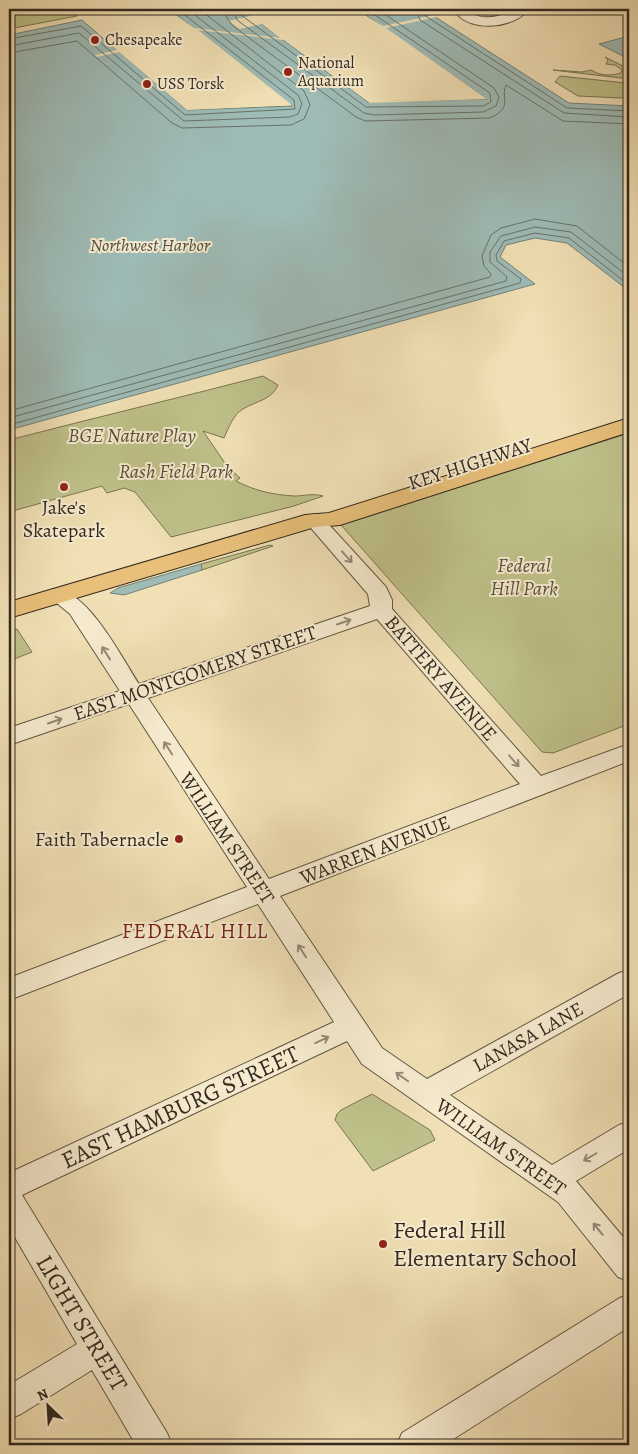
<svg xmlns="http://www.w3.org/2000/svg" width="638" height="1454" font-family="Alegreya,serif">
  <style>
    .green { fill: #bfc18a; stroke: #797554 }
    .water { fill: #9ebbb6; stroke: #73817a }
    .pier { fill: #f1e0b5 }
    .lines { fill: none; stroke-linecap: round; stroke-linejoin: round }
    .shore { stroke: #68726a; stroke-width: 1 }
    .minor-casing { stroke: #625744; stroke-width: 2 }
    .major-casing { stroke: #33291f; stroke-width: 2 }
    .minor { fill: #f6ebcf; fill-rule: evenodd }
    .major { fill: #e8c07a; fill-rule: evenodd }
    .oneway { stroke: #948a77 }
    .poi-dot { fill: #8f2418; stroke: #f6ebcf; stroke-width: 2 }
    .labels { text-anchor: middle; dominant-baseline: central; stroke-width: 4; stroke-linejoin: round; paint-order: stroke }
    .far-poi-label { font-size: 16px; fill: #33291f; stroke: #f6ebcf; text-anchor: start }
    .far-water-label { font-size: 18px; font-style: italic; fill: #4e4e45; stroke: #f6ebcf }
    .park-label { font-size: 20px; font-style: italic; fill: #564f3a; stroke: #f6ebcf }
    .street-label { font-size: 20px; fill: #33291f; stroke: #f6ebcf }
    .poi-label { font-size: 20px; fill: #33291f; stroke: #f6ebcf }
    .neighbourhood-label { font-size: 21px; letter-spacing: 1px; fill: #7a1f14; stroke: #f6ebcf }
    .near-street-label { font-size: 24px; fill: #33291f; stroke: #f6ebcf }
    .near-poi-label { font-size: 24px; fill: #33291f; stroke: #f6ebcf; text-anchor: start }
  </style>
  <rect width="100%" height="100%" fill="#f1e0b5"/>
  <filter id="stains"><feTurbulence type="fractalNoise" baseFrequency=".004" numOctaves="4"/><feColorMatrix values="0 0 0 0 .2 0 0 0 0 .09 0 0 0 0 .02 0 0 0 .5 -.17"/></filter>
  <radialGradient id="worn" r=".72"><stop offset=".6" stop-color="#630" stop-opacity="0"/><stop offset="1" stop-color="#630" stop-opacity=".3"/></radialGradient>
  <path class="green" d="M9,9H69L77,16L9,29Z
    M477,9H512L514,11L511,14L480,19L471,13Z
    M605,57L629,69V79L553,70L582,72L591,70C601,76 611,76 621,73L622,70L615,65L606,64L608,60Z
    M560,76L626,83L629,85L625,97L622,98L578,96L555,82Z
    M263,376L278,385C272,400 256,401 243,409C233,415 229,427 224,438L203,431L227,466L240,478L236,481C255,491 274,495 295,496C304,496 313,493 323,496L294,506L171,537L135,492L124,488L107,493L102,486L9,512V440C93,418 179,398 263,376Z
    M629,433V724L553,753L542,752L341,525Z
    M270,545L273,546L202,570L201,564Z
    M17,629L32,652L9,661V632Z
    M372,1094L430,1130L435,1140L373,1171L335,1120L337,1114L341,1110Z"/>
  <path class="water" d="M169,9H241L368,102L487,99L357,9H423L569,103L629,106V291L567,243L535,238L506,245L500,257L535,284L9,430V35L82,20L187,110L292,106Z
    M629,36V59L599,44Z
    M201,564L202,570L124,595L110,593L118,588Z"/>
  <path class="pier" d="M167,9L194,28L280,38L262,24L240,29L228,21L250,16L244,11L232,14L225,9H245L371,101L484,98L354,9L383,26L434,15L437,17L386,28L487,99L370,103L284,40L198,30L292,105L187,110L119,52L97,57L95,55L117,50L81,18L186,107L286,104Z
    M385,36L402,48V52L354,46L355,43Z"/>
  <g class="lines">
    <path class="shore" d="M225,9L227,18L233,26L356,117L365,121L490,118C514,107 500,99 506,85L563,121L629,124
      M233,9L237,20L364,113L374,115L483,112L496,106L499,97L494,88L377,9
      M239,9L241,15L366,107L483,106L491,102L490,93L366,9
      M415,9L420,20L564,113L629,117
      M421,9L424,15L567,108L629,111
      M9,39L81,26L185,115L295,109L294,100L177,9
      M9,46L79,33L184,121L290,117L298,114L302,104L298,95L187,9
      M9,53L77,41L172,123L182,128L291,125L304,119L310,105L304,91L199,9
      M9,411L490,277L491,274L484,266L482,256L491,235L501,228L535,219L577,226L629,267
      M9,418L506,281L507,277L490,262V252L501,236L535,227L571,232L629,277
      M9,425L520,283L521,279L497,261L496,255L504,241L535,233L569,238L629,285"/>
    <g class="minor-casing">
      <path id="minor" d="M460,9H475L471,13C492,25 509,8 529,9C515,28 472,33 456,13Z
        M314,514L321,516L386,587L392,600V609L541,776L629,744V761L280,896L382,1048L427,1079L619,973L629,970V994L450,1095L552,1165L619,1125L629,1122V1149L576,1181L629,1244V1281L618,1277L558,1202L362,1064L347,1041L22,1195L167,1433L172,1445H136L92,1370L21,1414L9,1419V1385L77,1344L9,1227V1173L334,1022L258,904L9,1000V978L247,887L129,704L9,745V728L120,691L70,614L47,595L50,590C84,582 123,660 139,684L370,606L368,594L304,520L307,516ZM377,619L520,784L269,879L148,698Z
        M629,1294V1327L444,1445H397L402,1433L618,1299Z"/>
    </g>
    <g class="major-casing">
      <path id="major" d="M629,418V432L340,525L315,527L9,618V602L305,515L329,513Z"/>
    </g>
    <use href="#minor" class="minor"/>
    <use href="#major" class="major"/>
  </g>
  <defs><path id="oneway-shaft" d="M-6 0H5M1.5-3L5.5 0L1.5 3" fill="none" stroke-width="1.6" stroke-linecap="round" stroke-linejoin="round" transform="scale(1.25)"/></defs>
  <g class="oneway">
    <use href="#oneway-shaft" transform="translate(347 557) rotate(48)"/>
    <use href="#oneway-shaft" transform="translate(344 622) rotate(-19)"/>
    <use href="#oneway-shaft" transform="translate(106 653) rotate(-122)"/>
    <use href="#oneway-shaft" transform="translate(55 721) rotate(-19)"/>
    <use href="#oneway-shaft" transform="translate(168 748) rotate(-123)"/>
    <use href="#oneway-shaft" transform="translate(514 761) rotate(49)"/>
    <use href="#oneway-shaft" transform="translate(302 951) rotate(-123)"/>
    <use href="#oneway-shaft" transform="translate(322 1040) rotate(-25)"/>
    <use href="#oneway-shaft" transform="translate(402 1077) rotate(-145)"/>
    <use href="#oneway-shaft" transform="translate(590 1157) rotate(150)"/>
    <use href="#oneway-shaft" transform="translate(598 1229) rotate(-129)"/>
  </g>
  <g class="poi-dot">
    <circle cx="95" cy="40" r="5"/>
    <circle cx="288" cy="72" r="5"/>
    <circle cx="147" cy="84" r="5"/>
    <circle cx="64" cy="487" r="5"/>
    <circle cx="179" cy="839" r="5"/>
    <circle cx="383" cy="1244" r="5"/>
  </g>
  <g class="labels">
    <g class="far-poi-label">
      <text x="105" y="40">Chesapeake</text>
      <text x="298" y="63">National<tspan x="298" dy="18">Aquarium</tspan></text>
      <text x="157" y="84">USS Torsk</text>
    </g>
    <g class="far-water-label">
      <text x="150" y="245">Northwest Harbor</text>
    </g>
    <g class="park-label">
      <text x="132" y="435">BGE Nature Play</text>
      <text x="176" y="471">Rash Field Park</text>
      <text x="524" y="565">Federal<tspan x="524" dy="23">Hill Park</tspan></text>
    </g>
    <g class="street-label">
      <text transform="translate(470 464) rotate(-18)">KEY HIGHWAY</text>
      <text transform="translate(195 673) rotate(-19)">EAST MONTGOMERY STREET</text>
      <text transform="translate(441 678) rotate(49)">BATTERY AVENUE</text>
      <text transform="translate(227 838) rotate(56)">WILLIAM STREET</text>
      <text transform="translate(375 850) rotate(-21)">WARREN AVENUE</text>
      <text transform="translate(528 1037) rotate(-29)">LANASA LANE</text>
      <text transform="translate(501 1147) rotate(35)">WILLIAM STREET</text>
    </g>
    <g class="poi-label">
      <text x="64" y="507">Jake's<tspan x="64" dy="23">Skatepark</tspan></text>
      <text x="169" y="839" text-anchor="end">Faith Tabernacle</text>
    </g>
    <g class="neighbourhood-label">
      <text x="195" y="931">FEDERAL HILL</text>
    </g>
    <g class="near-street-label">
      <text transform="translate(180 1107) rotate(-25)">EAST HAMBURG STREET</text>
      <text transform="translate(82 1323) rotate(59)">LIGHT STREET</text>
    </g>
    <g class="near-poi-label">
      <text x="393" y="1230">Federal Hill<tspan x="393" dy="28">Elementary School</tspan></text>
    </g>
  </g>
  <rect width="638" height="1454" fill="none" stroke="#f1e0b5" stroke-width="30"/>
  <rect x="10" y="10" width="618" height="1434" fill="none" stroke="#33291f" stroke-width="2.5"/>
  <rect x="15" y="15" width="608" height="1424" fill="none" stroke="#33291f"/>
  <g transform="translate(48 1406) rotate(335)" stroke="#f6ebcf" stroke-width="4" paint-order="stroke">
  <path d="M0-4L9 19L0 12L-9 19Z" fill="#33291f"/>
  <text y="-8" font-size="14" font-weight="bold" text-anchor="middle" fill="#33291f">N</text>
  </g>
  <rect width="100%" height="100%" filter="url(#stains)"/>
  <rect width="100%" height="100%" fill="url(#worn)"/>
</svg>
